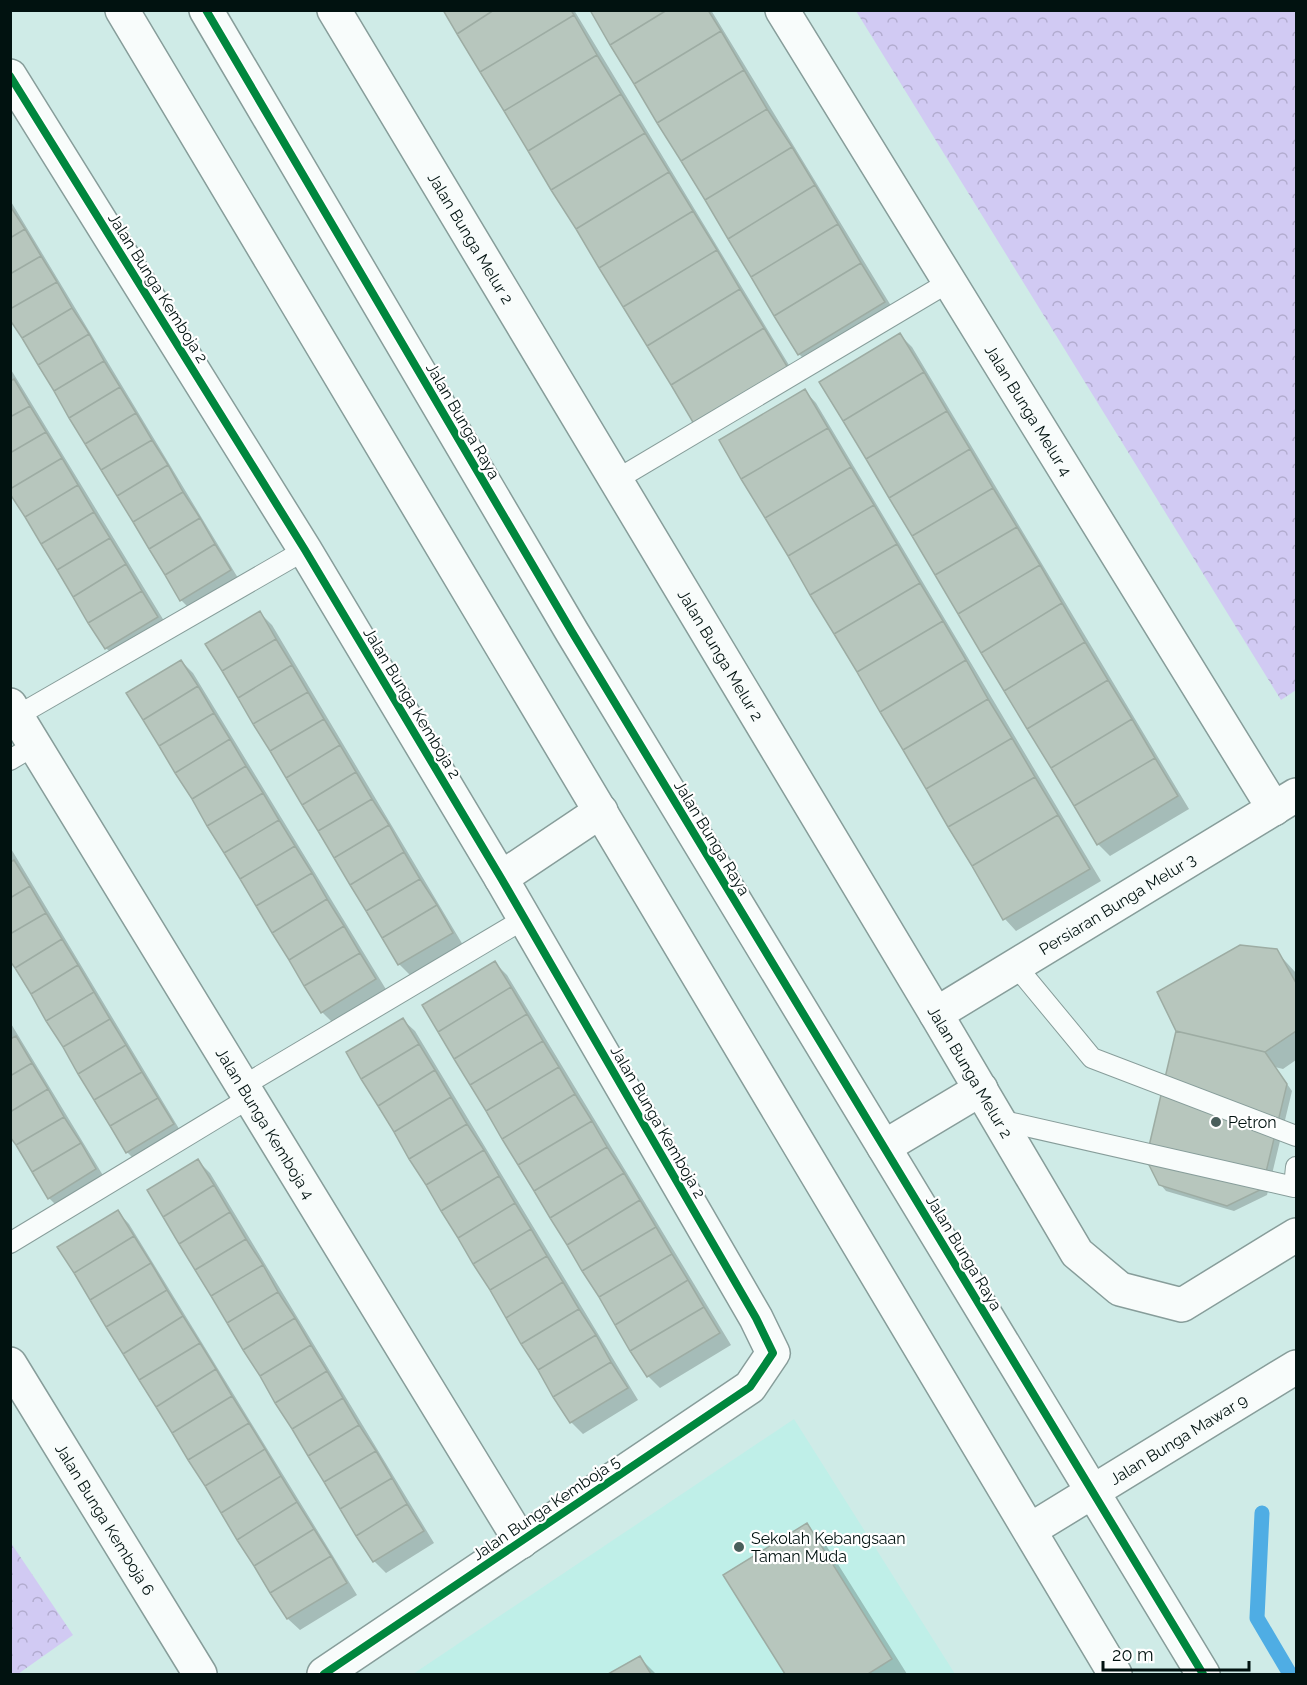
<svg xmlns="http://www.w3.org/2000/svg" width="1307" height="1685" font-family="Raleway,sans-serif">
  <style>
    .built { fill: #bfefe8 }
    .park { fill: url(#park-crowns) }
    .shadow { fill: #0003 }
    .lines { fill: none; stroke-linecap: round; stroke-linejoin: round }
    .stream { stroke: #4fade4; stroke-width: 15 }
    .building { fill: #b7c6bd; stroke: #9daca3; stroke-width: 1.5 }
    .service-casing { stroke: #879d9a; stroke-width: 22 }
    .minor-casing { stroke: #879d9a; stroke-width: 36 }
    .tertiary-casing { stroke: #879d9a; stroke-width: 36 }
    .service { stroke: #f8fcfb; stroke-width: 20 }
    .minor { stroke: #f8fcfb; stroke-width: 33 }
    .tertiary { stroke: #f8fcfb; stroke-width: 33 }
    .cycleway-casing { stroke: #fff; stroke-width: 11 }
    .cycleway { stroke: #00873e; stroke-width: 8 }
    .poi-dot { fill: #495e5b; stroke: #fff; stroke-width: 2 }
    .labels { text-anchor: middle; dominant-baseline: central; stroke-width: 4.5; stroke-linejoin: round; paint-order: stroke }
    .street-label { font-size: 16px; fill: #011210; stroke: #fff }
    .poi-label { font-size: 16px; fill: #011210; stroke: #fff; text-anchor: start }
  </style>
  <defs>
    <pattern id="park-crowns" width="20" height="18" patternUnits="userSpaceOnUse" patternTransform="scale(1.5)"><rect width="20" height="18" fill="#d1caf3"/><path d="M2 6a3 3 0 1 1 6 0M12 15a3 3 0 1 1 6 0" fill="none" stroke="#b2accf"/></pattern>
  </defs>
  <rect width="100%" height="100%" fill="#cfebe7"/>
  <path class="built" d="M794,1419L955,1674H413Z"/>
  <path class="park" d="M856,11H1296V690L1281,700Z
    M11,1543L73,1635L18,1674H11Z"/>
  <path class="shadow" d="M445,10H574L798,380Z
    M591,10H711L896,314L811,366L799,354Z
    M10,200L241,583L193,612L181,600L10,317Z
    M900,335L912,347L1189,809L1110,856L1098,844Z
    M10,368L169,629L118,660L106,648L10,491Z
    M805,391L816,403L1101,881L1016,931L1005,919L721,441Z
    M260,613L272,625L463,945L411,976L399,964Z
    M181,661L193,673L387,991L334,1024L322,1012Z
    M10,847L184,1137L139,1164L127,1152L10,958Z
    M1276,951L1296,973V1060L1283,1069L1275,1067L1292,1091L1267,1195L1234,1211L1166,1191L1160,1184Z
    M495,963L507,975L731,1345L660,1388L648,1376Z
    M403,1020L415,1031L638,1400L583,1434L571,1422Z
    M10,1022L107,1182L61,1210L49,1198L10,1134Z
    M198,1161L210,1173L434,1543L386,1573L374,1561Z
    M118,1212L129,1224L357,1595L300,1630L288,1619L59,1248Z
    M806,1525L824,1542L907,1674H787L725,1576Z
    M639,1657L656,1674H611Z"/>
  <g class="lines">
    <path class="stream" d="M1262,1513L1257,1618L1290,1674"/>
  </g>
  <path class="building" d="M443,10H494L457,34Z
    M494,10H571L574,15L480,72L457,34Z
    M590,10H667L610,45Z
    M667,10H708L721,31L634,84L610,45Z
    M574,15L597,55L504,111L480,72Z
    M721,31L744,70L657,123L634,84Z
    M597,55L621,94L528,151L504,111Z
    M744,70L767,109L681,161L657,123Z
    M621,94L645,133L551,190L528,151Z
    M767,109L792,147L705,200L681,161Z
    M645,133L669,172L576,229L551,190Z
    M792,147L815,185L728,239L705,200Z
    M669,172L693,211L599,268L576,229Z
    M815,185L838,224L751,277L728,239Z
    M10,206L25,229L10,238Z
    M693,211L717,250L623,307L599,268Z
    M838,224L861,263L774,316L751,277Z
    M25,229L41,256L10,274V238Z
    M717,250L740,289L647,346L623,307Z
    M41,256L57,282L10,309V274Z
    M861,263L885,302L798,355L774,316Z
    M57,282L72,308L22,338L10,320V309Z
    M740,289L764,328L671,385L647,346Z
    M72,308L89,334L38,365L22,338Z
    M764,328L788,368L694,424L671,385Z
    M900,333L924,372L843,421L819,382Z
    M89,334L104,361L54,391L38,365Z
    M104,361L120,387L69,418L54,391Z
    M924,372L947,411L866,459L843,421Z
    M14,379L30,406L10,417V381Z
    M120,387L136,413L85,444L69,418Z
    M805,389L828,428L741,479L719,440Z
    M30,406L46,432L10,453V417Z
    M947,411L970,449L889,498L866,459Z
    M136,413L152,440L101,470L85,444Z
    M828,428L851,467L765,518L741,479Z
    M46,432L62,458L10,489V453Z
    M152,440L168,465L117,496L101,470Z
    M970,449L993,488L912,536L889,498Z
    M62,458L78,485L25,517L10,494V489Z
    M168,465L183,492L133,522L117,496Z
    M851,467L874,505L788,556L765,518Z
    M78,485L94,512L41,544L25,517Z
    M993,488L1017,527L935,575L912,536Z
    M183,492L200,518L149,549L133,522Z
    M874,505L897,544L810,595L788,556Z
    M94,512L110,538L57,570L41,544Z
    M200,518L215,544L165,575L149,549Z
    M1017,527L1040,565L958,614L935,575Z
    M110,538L126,564L73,597L57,570Z
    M215,544L231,570L180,601L165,575Z
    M897,544L920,583L834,634L810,595Z
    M126,564L142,591L88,623L73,597Z
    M1040,565L1062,603L981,653L958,614Z
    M920,583L943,621L857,672L834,634Z
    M142,591L158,617L105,649L88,623Z
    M1062,603L1085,642L1004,691L981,653Z
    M260,611L276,639L222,671L205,644Z
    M943,621L966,660L880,712L857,672Z
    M276,639L292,665L238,698L222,671Z
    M1085,642L1108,680L1027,729L1004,691Z
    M181,660L198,686L143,720L126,693Z
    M966,660L988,699L903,750L880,712Z
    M292,665L308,692L253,724L238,698Z
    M1108,680L1132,719L1051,768L1027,729Z
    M198,686L214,713L159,746L143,720Z
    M308,692L324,719L270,751L253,724Z
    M988,699L1012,738L926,789L903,750Z
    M214,713L230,739L175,773L159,746Z
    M324,719L340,745L286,778L270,751Z
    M1132,719L1155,758L1074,806L1051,768Z
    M1012,738L1035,777L948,827L926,789Z
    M230,739L246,766L192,799L175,773Z
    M340,745L356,772L302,805L286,778Z
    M1155,758L1178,796L1097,845L1074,806Z
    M246,766L263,793L207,826L192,799Z
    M356,772L372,799L318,831L302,805Z
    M1035,777L1058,815L972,866L948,827Z
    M263,793L279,820L224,853L207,826Z
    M372,799L389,825L334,858L318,831Z
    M1058,815L1090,869L1003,920L972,866Z
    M279,820L295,846L240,879L224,853Z
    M389,825L404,852L350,885L334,858Z
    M295,846L312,873L256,906L240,879Z
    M404,852L420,879L366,911L350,885Z
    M14,860L30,886L10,898V862Z
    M312,873L327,899L272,933L256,906Z
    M420,879L437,905L382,938L366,911Z
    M30,886L46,913L10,934V898Z
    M327,899L344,926L289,960L272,933Z
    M437,905L453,933L398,965L382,938Z
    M46,913L62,939L15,968L10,961V934Z
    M344,926L360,953L304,986L289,960Z
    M62,939L78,965L31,994L15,968Z
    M1240,945L1277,949L1296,983V1031L1265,1052L1176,1031L1157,992Z
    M360,953L376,979L321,1013L304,986Z
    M495,961L511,987L438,1032L422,1005Z
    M78,965L94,992L46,1021L31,994Z
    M511,987L527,1014L454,1059L438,1032Z
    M94,992L110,1019L63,1047L46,1021Z
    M527,1014L543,1041L470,1085L454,1059Z
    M403,1018L419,1044L361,1079L346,1052Z
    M110,1019L126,1045L78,1074L63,1047Z
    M1176,1031L1265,1052L1287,1084L1262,1189L1227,1206L1159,1185L1146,1159Z
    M16,1036L32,1063L10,1076V1039Z
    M543,1041L559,1067L486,1111L470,1085Z
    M419,1044L435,1070L378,1106L361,1079Z
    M126,1045L142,1072L94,1100L78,1074Z
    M32,1063L48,1089L10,1112V1076Z
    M559,1067L575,1094L502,1139L486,1111Z
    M435,1070L451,1097L394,1132L378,1106Z
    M142,1072L158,1098L110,1126L94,1100Z
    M48,1089L64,1117L16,1145L10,1137V1112Z
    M575,1094L592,1121L518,1165L502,1139Z
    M451,1097L467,1124L409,1159L394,1132Z
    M158,1098L174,1124L126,1153L110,1126Z
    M64,1117L81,1143L32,1172L16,1145Z
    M592,1121L607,1147L534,1191L518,1165Z
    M467,1124L484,1150L426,1185L409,1159Z
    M81,1143L96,1169L48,1199L32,1172Z
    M607,1147L624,1173L550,1218L534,1191Z
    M484,1150L499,1176L441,1211L426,1185Z
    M198,1159L214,1185L163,1217L147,1190Z
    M624,1173L640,1200L567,1245L550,1218Z
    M499,1176L515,1203L458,1238L441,1211Z
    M214,1185L230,1212L179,1244L163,1217Z
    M640,1200L656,1227L582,1271L567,1245Z
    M515,1203L531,1229L473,1264L458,1238Z
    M118,1210L134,1236L74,1273L57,1247Z
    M230,1212L246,1239L195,1270L179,1244Z
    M656,1227L672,1254L599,1297L582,1271Z
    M531,1229L547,1256L490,1290L473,1264Z
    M134,1236L151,1263L90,1300L74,1273Z
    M246,1239L263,1265L211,1296L195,1270Z
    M672,1254L688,1280L615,1325L599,1297Z
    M547,1256L563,1282L506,1318L490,1290Z
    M151,1263L167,1290L106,1327L90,1300Z
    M263,1265L278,1292L227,1323L211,1296Z
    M688,1280L704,1307L630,1351L615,1325Z
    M563,1282L579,1309L521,1344L506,1318Z
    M167,1290L183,1316L123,1354L106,1327Z
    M278,1292L295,1318L243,1350L227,1323Z
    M704,1307L720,1333L647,1377L630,1351Z
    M579,1309L596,1335L538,1370L521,1344Z
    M183,1316L200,1343L139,1380L123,1354Z
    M295,1318L311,1345L260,1376L243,1350Z
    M596,1335L611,1362L553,1397L538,1370Z
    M200,1343L216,1369L156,1407L139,1380Z
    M311,1345L327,1371L275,1403L260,1376Z
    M611,1362L628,1388L570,1423L553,1397Z
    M216,1369L232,1396L172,1433L156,1407Z
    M327,1371L343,1398L292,1429L275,1403Z
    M232,1396L249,1423L188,1460L172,1433Z
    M343,1398L359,1425L308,1456L292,1429Z
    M249,1423L265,1449L205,1486L188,1460Z
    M359,1425L376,1451L324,1482L308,1456Z
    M265,1449L281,1476L221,1513L205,1486Z
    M376,1451L392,1478L340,1509L324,1482Z
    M281,1476L297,1502L237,1540L221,1513Z
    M392,1478L407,1504L356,1536L340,1509Z
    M297,1502L314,1529L254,1566L237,1540Z
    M407,1504L424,1531L373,1562L356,1536Z
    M807,1523L892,1659L868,1674H785L723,1575Z
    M314,1529L331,1556L270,1593L254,1566Z
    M331,1556L347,1583L287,1619L270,1593Z
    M640,1656L651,1674H608Z"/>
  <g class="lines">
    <g class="service-casing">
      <path id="service" d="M616,480L949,282
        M17,716L305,550
        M10,760L35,745
        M1016,966L1092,1058L1296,1136
        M243,1086L524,919
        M999,1120L1294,1187L1296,1167
        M10,1243L251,1097"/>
    </g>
    <g class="minor-casing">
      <g id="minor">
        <path id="s1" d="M334,10L936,1014L1077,1253L1120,1289L1182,1305L1296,1235"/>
        <path id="s2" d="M782,10L1274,809"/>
        <path d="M10,76L305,550L501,878L756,1318L773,1353L750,1387L324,1674"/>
        <path id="s3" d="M10,705L521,1542"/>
        <path d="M501,878L601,811"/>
        <path id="s4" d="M936,1014L1296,795"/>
        <path d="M884,1147L981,1089"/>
        <path id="s5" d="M10,1364L200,1674"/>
      </g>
    </g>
    <g class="tertiary-casing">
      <g id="tertiary">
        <path d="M122,10L1115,1674"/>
        <path d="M206,10L572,632L1203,1674"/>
        <path id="s6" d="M1030,1530L1296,1367"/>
      </g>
    </g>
    <use href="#service" class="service"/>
    <use href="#minor" class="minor"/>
    <use href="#tertiary" class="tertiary"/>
    <g class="cycleway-casing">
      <path id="cycleway" d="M206,10L572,632L1203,1674
        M10,76L305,550L501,878L756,1318L773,1353L750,1387L324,1674"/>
    </g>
    <use href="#cycleway" class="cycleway"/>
  </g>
  <g class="poi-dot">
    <circle cx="1216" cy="1122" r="6"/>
    <circle cx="739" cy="1547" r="6"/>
  </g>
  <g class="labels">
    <g class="street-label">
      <text stroke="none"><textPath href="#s1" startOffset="266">Jalan Bunga Melur 2</textPath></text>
      <text transform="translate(158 288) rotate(58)">Jalan Bunga Kemboja 2</text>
      <text stroke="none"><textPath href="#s2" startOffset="470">Jalan Bunga Melur 4</textPath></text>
      <text transform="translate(463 421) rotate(60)">Jalan Bunga Raya</text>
      <text stroke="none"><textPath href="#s1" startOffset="752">Jalan Bunga Melur 2</textPath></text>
      <text transform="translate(412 703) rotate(59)">Jalan Bunga Kemboja 2</text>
      <text transform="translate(712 838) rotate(59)">Jalan Bunga Raya</text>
      <text stroke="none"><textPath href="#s4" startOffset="212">Persiaran Bunga Melur 3</textPath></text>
      <text stroke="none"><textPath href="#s1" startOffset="1238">Jalan Bunga Melur 2</textPath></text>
      <text transform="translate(658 1122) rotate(60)">Jalan Bunga Kemboja 2</text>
      <text stroke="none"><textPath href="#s3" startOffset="490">Jalan Bunga Kemboja 4</textPath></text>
      <text transform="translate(964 1253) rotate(59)">Jalan Bunga Raya</text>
      <text stroke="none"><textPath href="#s6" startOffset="174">Jalan Bunga Mawar 9</textPath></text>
      <text transform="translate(546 1508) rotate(-34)">Jalan Bunga Kemboja 5</text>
      <text stroke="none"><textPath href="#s5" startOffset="182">Jalan Bunga Kemboja 6</textPath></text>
    </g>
    <g class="poi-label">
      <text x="1228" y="1122">Petron</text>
      <text x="751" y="1538">Sekolah Kebangsaan<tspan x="751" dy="18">Taman Muda</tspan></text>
    </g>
  </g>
  <rect width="1307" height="1685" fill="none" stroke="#011210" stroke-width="24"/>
  <path d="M1103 1661v9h146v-9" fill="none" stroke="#011210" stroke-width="3"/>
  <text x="1112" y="1661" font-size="18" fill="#011210" stroke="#ffffff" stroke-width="4.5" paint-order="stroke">20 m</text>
</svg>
